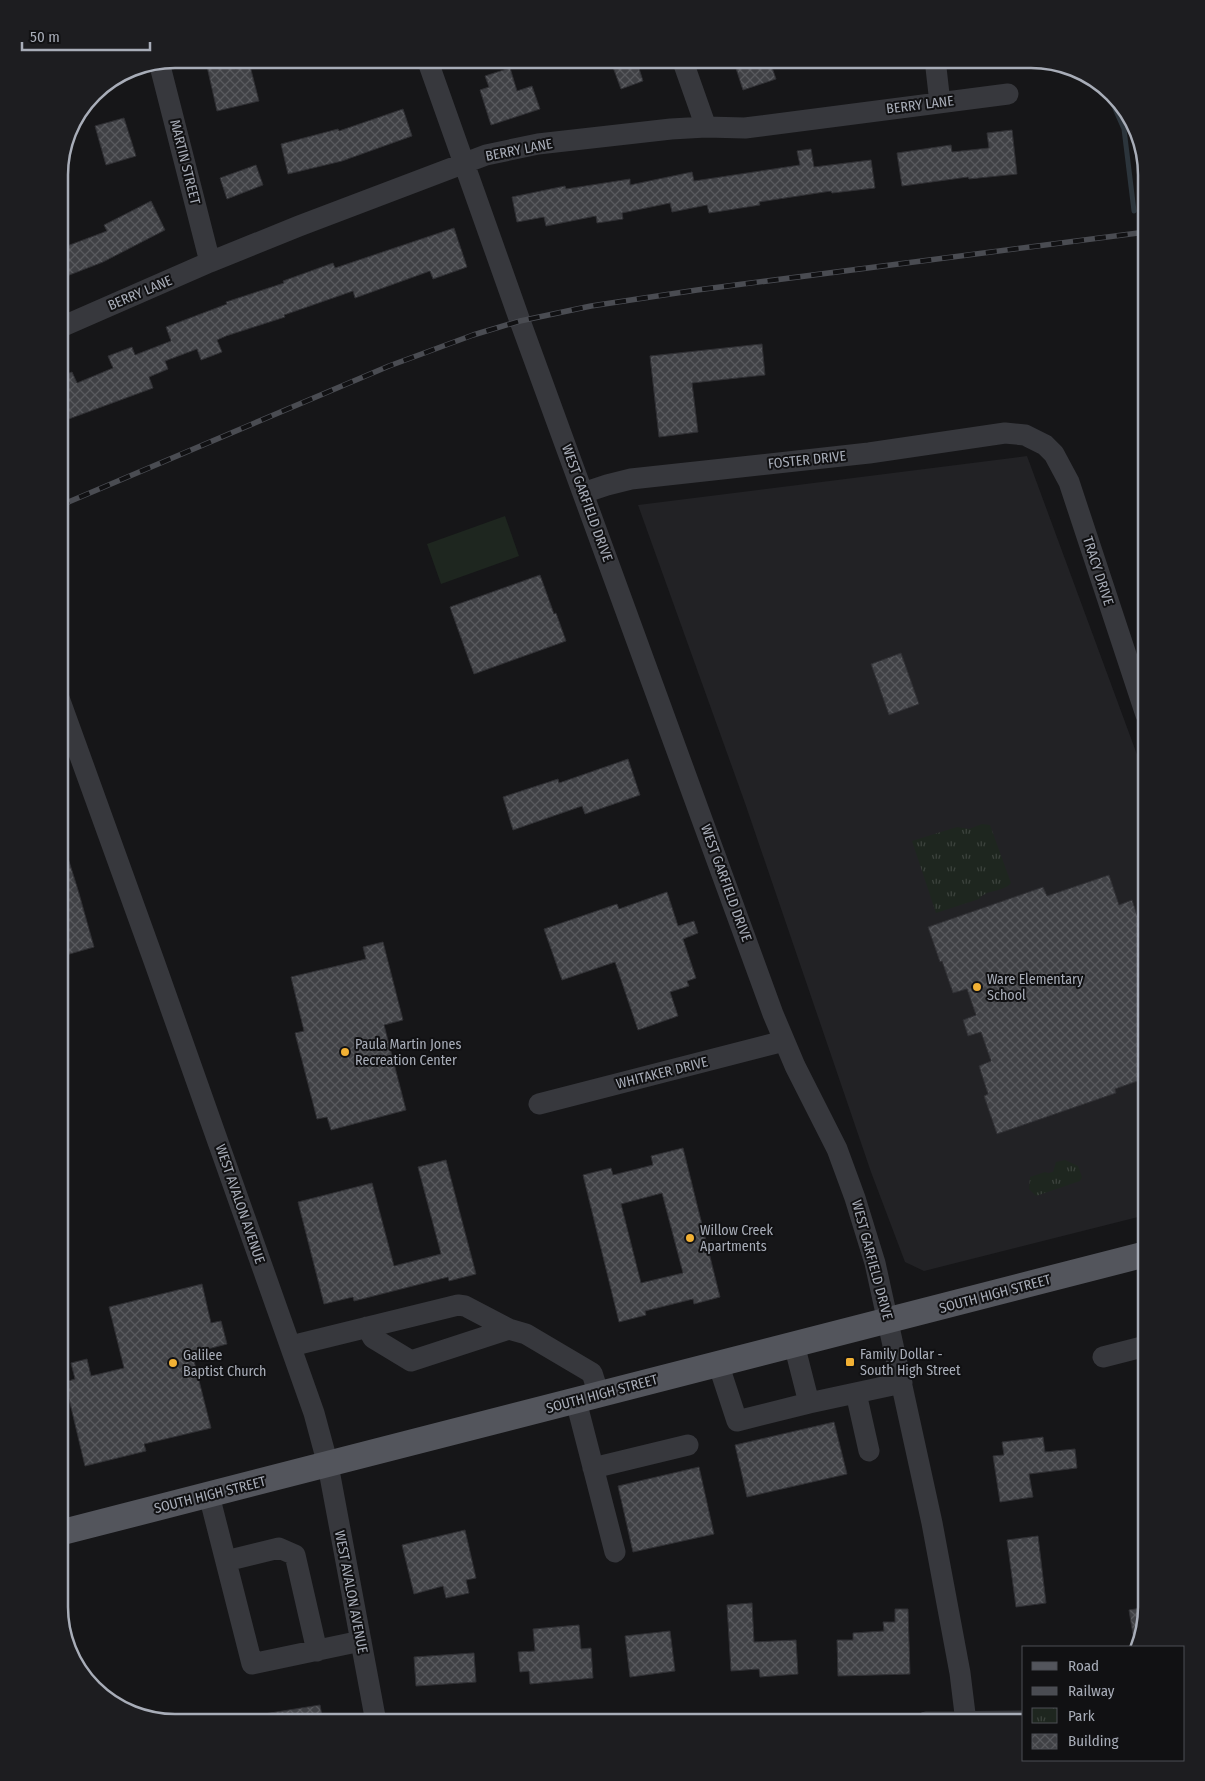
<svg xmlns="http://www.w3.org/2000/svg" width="1205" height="1781" font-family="'Fira Sans Condensed',sans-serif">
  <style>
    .built { fill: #222225 }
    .forest { fill: url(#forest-firs) }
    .park { fill: url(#park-tufts) }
    .pitch { fill: #1e261f }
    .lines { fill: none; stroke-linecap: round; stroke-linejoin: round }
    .stream { stroke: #2c353c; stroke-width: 5 }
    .building { fill: url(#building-cross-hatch); stroke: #303034; fill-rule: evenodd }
    .minor { stroke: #37383d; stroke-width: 21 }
    .major { stroke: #53555c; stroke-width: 26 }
    .rail-casing { stroke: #4a4c52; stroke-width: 5.5 }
    .rail { stroke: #111113; stroke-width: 4; stroke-dasharray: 11; stroke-linecap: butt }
    .poi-dot { fill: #f2b134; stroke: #111113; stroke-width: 2 }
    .labels { text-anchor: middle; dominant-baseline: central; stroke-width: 4; stroke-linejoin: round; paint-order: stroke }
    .street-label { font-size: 14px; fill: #a8adb8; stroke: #111113 }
    .poi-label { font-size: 14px; fill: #a8adb8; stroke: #111113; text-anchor: start }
    .rim { fill: none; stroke: #a8adb8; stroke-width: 2.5 }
  </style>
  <defs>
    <pattern id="forest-firs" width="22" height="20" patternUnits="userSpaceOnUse" patternTransform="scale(1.25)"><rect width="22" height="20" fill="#1e261f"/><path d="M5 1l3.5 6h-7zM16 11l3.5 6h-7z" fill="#3c433d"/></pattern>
    <pattern id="park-tufts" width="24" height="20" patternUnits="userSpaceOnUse" patternTransform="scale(1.25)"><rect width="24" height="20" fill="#1e261f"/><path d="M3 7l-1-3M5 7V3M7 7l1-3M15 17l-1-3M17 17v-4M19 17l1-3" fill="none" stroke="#3c433d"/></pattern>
    <pattern id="building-cross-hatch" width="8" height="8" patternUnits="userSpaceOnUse" patternTransform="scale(1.25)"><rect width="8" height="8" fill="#404145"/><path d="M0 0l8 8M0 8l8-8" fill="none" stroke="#595a5e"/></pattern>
  </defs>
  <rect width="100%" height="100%" fill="#161618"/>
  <path class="built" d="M1027,456L1146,779V1215L924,1271L905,1262L871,1172L745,803L638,505Z"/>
  <path class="forest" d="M1128,114L1131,117L1146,175V214H1143L1131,123Z"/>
  <path class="park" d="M982,824L990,825L1011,883C1002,893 986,889 979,899L936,913L912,841L957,827L969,829Z
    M1065,1160L1078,1166L1082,1177L1080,1181L1036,1196L1029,1189L1030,1177L1045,1172L1048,1173L1053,1172L1056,1162Z"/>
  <path class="pitch" d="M505,516L519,556L441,584L427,544Z"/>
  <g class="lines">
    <path class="stream" d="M1109,95L1124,129L1134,211
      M1140,261L1146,316"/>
  </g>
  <path class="building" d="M220,59H233L235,69L250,66L259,101L217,111L206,62Z
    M610,59H636L643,81L621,89Z
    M733,59H769L776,79L743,90Z
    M510,68L517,91L532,86L540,109L491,125L480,90L489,87L485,76Z
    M403,109L412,136L342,161L288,174L281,144L338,129L339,131Z
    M124,118L136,156L106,165L95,126Z
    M1012,130L1017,174L969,179L968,177L902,186L897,153L951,145L952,152L989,148L987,133Z
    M811,149L814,167L871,160L875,188L832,193L831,191L759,202L760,205L709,213L707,205L672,212L670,203L622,213L623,219L597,223L596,216L546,226L544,217L517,222L512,197L565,186L566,189L630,179V185L692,172L694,181L800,165L797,151Z
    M256,165L263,185L227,199L220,178Z
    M151,201L165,230L103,262L59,279V249L107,231L104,225Z
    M454,228L467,267L433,279L430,271L355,298L353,291L284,315L285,317L226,336L217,340L222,352L201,360L197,349L165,361L168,369L149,377L153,388L66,420L59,402V377L72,372L77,383L113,368L108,356L132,347L135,355L171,341L166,327L227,304L226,302L284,283L283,281L333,263L335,268Z
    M762,344L765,375L692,383L698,432L659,437L650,356Z
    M540,575L554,614L556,613L566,641L474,674L450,607Z
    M901,653L919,704L889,715L871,664Z
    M628,759L640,795L585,814L582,806L513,830L503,797L558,779L559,783Z
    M59,839H62L78,890L94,947L59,957Z
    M1109,875L1119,905L1132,900L1146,942V1078L1115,1089L1116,1093L997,1134L984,1096L988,1094L979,1066L991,1061L981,1032L968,1036L963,1020L976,1015L967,989L953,993L942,961L940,962L928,927L1043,887L1047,896Z
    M667,892L678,926L694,921L698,933L683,939L696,978L687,981L689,986L670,992L678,1016L638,1030L615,962L562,980L544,929L617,904L619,909Z
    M383,942L403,1020L384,1025L406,1110L331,1130L327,1117L317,1119L295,1033L304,1031L291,977L366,959L363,947Z
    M683,1148L720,1297L694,1304L693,1299L645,1311L646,1315L619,1322L583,1175L611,1168L613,1175L653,1165L651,1156ZM662,1193L683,1273L641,1283L621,1204Z
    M446,1160L476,1274L449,1281L448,1277L354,1301L353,1297L324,1304L298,1202L372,1183L394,1266L441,1254L418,1167Z
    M202,1284L211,1323L221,1321L227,1344L192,1353L211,1428L144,1444L146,1451L85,1466L65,1382L75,1379L71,1363L87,1359L91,1376L124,1368L109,1307Z
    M834,1422L847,1474L747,1497L735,1445Z
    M1043,1437L1045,1452L1075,1449L1077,1468L1029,1474L1033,1497L1000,1502L993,1456L1004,1455L1002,1442Z
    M699,1467L714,1534L633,1552L618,1486Z
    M465,1530L476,1578L466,1580L469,1593L446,1598L443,1586L414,1594L402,1545Z
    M1038,1536L1046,1603L1016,1607L1007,1540Z
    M752,1603L754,1642L796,1640L798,1674L760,1677L759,1669L731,1671L727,1605Z
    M1142,1608L1144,1617L1135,1647L1129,1610Z
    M895,1609H908L910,1674L838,1676L837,1640H853V1633L884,1631L883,1622H895Z
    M579,1625L581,1649L591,1648L593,1678L530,1684L529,1671L520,1672L518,1652L535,1651L533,1629Z
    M670,1631L675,1671L630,1677L625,1636Z
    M474,1653L476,1682L416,1686L414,1657Z
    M320,1705L323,1722H264V1714Z"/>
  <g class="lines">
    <path class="minor" d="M427,59L520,321L773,1014L795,1066L837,1149L855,1198L875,1263L932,1523L960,1673L966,1722
      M682,59L706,127
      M935,59L940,103
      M159,62L210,262
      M59,328L210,262L299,226L486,155L538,144L671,129L706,127L745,128L1008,94
      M583,493L607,485L631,479L869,453L1005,433L1025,435L1045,445L1054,454L1069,482L1146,715
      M59,698L154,961L314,1413L328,1465L376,1722
      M539,1104L784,1041
      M367,1327L373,1338L411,1361L509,1329
      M794,1344L809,1403L902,1383
      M291,1346L458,1305L465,1306L509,1329L526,1334L592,1373L599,1395
      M1103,1357L1146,1346
      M718,1363L737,1421L809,1403
      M856,1393L869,1451
      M576,1401L615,1552
      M593,1468L688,1445
      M209,1495L252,1664L361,1641
      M226,1561L279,1548L295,1555L317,1651
      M926,1722L1024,1721"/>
    <path class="major" d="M59,1533L1146,1254"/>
    <g class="rail-casing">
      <path id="rail" d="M59,506L389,366L473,335L520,321L591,306L697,290L1146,232"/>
    </g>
    <use href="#rail" class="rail"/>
  </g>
  <g class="poi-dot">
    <circle cx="977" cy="987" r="5"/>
    <circle cx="345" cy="1052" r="5"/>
    <circle cx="690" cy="1238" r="5"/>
    <rect x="845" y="1357" width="10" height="10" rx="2.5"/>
    <circle cx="173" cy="1363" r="5"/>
  </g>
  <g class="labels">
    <g class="street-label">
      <text transform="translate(920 105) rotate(-7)">BERRY LANE</text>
      <text transform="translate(519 150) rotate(-11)">BERRY LANE</text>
      <text transform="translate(185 162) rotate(76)">MARTIN STREET</text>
      <text transform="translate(140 293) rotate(-23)">BERRY LANE</text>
      <text transform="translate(807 460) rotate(-6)">FOSTER DRIVE</text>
      <text transform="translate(587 503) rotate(70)">WEST GARFIELD DRIVE</text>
      <text transform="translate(1098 571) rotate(72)">TRACY DRIVE</text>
      <text transform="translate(726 883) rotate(70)">WEST GARFIELD DRIVE</text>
      <text transform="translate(662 1073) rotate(-14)">WHITAKER DRIVE</text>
      <text transform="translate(240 1204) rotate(71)">WEST AVALON AVENUE</text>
      <text transform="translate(872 1260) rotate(75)">WEST GARFIELD DRIVE</text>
      <text transform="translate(995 1294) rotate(-15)">SOUTH HIGH STREET</text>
      <text transform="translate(602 1394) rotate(-15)">SOUTH HIGH STREET</text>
      <text transform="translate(210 1495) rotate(-14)">SOUTH HIGH STREET</text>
      <text transform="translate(351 1592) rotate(79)">WEST AVALON AVENUE</text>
    </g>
    <g class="poi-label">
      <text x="987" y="979">Ware Elementary<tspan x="987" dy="16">School</tspan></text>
      <text x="355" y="1044">Paula Martin Jones<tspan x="355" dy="16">Recreation Center</tspan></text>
      <text x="700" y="1230">Willow Creek<tspan x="700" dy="16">Apartments</tspan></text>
      <text x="860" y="1354">Family Dollar -<tspan x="860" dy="16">South High Street</tspan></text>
      <text x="183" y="1355">Galilee<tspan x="183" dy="16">Baptist Church</tspan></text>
    </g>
  </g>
  <path d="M0 0H1205V1781H0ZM175 68H1031A107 107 0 0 1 1138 175V1607A107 107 0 0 1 1031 1714H175A107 107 0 0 1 68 1607V175A107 107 0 0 1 175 68Z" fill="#1d1d20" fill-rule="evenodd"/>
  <path class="rim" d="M175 68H1031A107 107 0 0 1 1138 175V1607A107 107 0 0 1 1031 1714H175A107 107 0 0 1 68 1607V175A107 107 0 0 1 175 68Z"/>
  <rect x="1022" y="1646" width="162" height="115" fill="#111113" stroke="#4d4f55"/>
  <rect x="1032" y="1662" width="25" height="8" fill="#53555c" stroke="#4d4f55"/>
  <text x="1068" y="1671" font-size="15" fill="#a8adb8">Road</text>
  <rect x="1032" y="1687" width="25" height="8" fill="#4a4c52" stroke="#4d4f55"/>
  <text x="1068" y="1696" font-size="15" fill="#a8adb8">Railway</text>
  <rect x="1032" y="1708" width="25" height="15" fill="url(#park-tufts)" stroke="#4d4f55"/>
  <text x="1068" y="1721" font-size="15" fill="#a8adb8">Park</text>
  <rect x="1032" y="1734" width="25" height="15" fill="url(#building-cross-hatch)" stroke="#4d4f55"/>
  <text x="1068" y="1746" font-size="15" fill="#a8adb8">Building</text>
  <path d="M22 42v8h128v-8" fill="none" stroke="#a8adb8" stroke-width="2.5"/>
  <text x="30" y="42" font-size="15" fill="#a8adb8" stroke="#111113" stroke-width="4" paint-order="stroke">50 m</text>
</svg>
